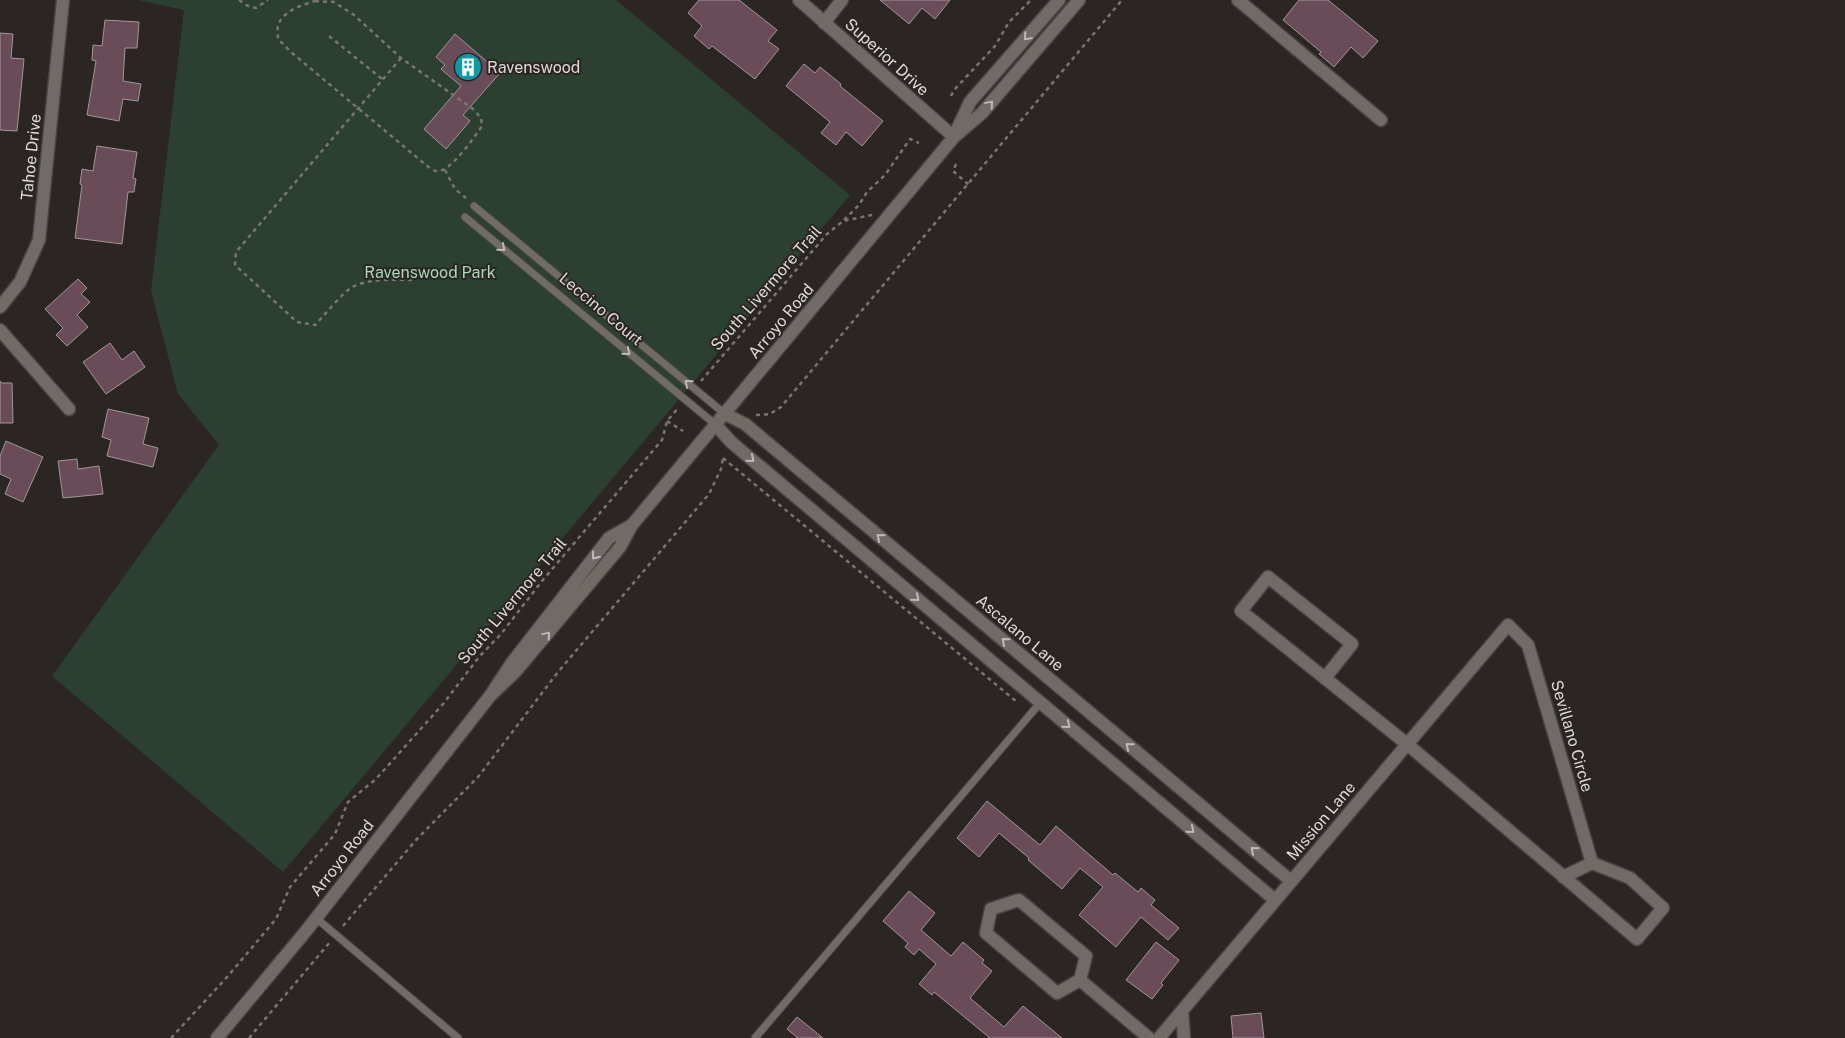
<svg xmlns="http://www.w3.org/2000/svg" width="1845" height="1038" font-family="'Public Sans',sans-serif">
  <style>
    .green { fill: #2b4031 }
    .building { fill: #6a4c58; stroke: #9f979a }
    .lines { fill: none; stroke-linecap: round; stroke-linejoin: round }
    .service-casing { stroke: #484441; stroke-width: 9 }
    .minor-casing { stroke: #484441; stroke-width: 15 }
    .tertiary-casing { stroke: #484441; stroke-width: 15 }
    .path { stroke: #787572; stroke-width: 2.5; stroke-dasharray: 4 4; stroke-linecap: butt }
    .service { stroke: #706b67; stroke-width: 7 }
    .minor { stroke: #706b67; stroke-width: 12 }
    .tertiary { stroke: #706b67; stroke-width: 12 }
    .oneway { stroke: #bcb9b6 }
    .labels { text-anchor: middle; dominant-baseline: central; stroke-width: 4; stroke-linejoin: round; paint-order: stroke }
    .street-label { font-size: 16px; fill: #dddbd8; stroke: #2b2623 }
    .poi-label { font-size: 16px; fill: #dddbd8; stroke: #2b2623; text-anchor: start }
    .park-label { font-size: 16px; fill: #a6dab5; stroke: #2b2623 }
  </style>
  <rect width="100%" height="100%" fill="#2b2623"/>
  <path class="green" d="M139,0H616L850,195L283,872L52,676L219,445L178,394L151,291L184,10Z"/>
  <path class="building" d="M699,0H739L777,30L768,41L779,49L755,79L712,46L709,49L694,36L702,26L688,13Z
    M880,0H950L935,19L922,8L909,24Z
    M1299,0H1328L1378,41L1363,58L1351,47L1334,67L1319,54L1321,52L1283,20Z
    M105,20L139,22L137,48H125L123,81L141,84L138,101L123,99L119,121L87,115L96,61L92,60L93,45L102,46Z
    M0,33L13,34L11,58L24,59L17,131L0,130Z
    M455,34L500,73L463,115L470,121L446,149L424,129L461,86L441,69L445,65L436,57Z
    M804,64L815,73L820,67L841,84L840,86L883,121L862,146L846,132L836,145L821,133L830,122L786,86Z
    M97,146L137,152L133,178L136,179L134,192H128L122,244L75,238L82,185L80,184L82,169L93,171Z
    M78,279L87,288L81,294L90,302L77,315L88,327L67,346L56,335L63,328L45,309Z
    M110,343L122,360L134,351L145,367L106,394L83,362Z
    M0,381L2,383H12L13,423H0Z
    M108,409L149,418L143,444L158,448L153,467L107,456L111,440L102,437Z
    M6,441L43,457L23,502L5,494L11,479L0,474V456Z
    M77,459L78,469L99,466L103,494L63,498L58,461Z
    M987,801L1040,845L1056,826L1113,875L1115,873L1138,892L1141,888L1155,900L1151,905L1179,928L1168,940L1141,917L1116,947L1079,915L1103,887L1080,868L1062,889L1028,860L1029,858L999,833L979,857L957,838Z
    M909,891L935,913L921,930L951,956L963,942L984,960L982,963L992,971L970,998L1004,1027L1023,1006L1062,1038H990L934,992L932,995L919,984L936,964L919,949L914,955L905,947L908,943L883,921Z
    M1156,942L1179,960L1161,983L1163,985L1152,999L1126,980Z
    M1261,1013L1264,1038H1233L1231,1016Z
    M797,1017L823,1038H798L787,1029Z"/>
  <g class="lines">
    <g class="service-casing">
      <path id="service" d="M474,206L725,414
        M465,217L716,425
        M316,918L458,1038
        M755,1038L1040,703"/>
    </g>
    <g class="minor-casing">
      <path id="minor" d="M1238,0L1381,120
        M824,23L842,0
        M0,307L20,282L39,240L63,0
        M0,330L69,409
        M1563,877L1592,863
        M1019,900L1086,956L1080,980L1057,993L986,933L991,909Z
        M1080,980L1149,1038
        M1182,1011L1184,1038
        M1159,1038C1275,900 1392,763 1508,625L1528,645L1592,863L1630,878L1663,908L1637,939L1407,744L1241,611L1268,577L1352,644L1325,678"/>
    </g>
    <g class="tertiary-casing">
      <path id="tertiary" d="M799,0L954,137
        M956,132L970,102L1059,0
        M725,414L745,424L1291,881
        M716,425L731,442L1275,900
        M490,696L516,671L620,547L632,525L954,137L982,113L1079,0
        M217,1038L306,931L490,696L511,664L609,538L632,525"/>
    </g>
    <path class="path" d="M239,0L248,6L256,8L268,0
      M315,1L334,2L354,15L401,58L473,109L481,118L482,126C475,136 450,173 437,171C433,171 429,167 426,165L292,53L278,39C278,36 277,30 278,26C282,11 302,5 315,1Z
      M329,36L382,79
      M401,58L236,252L235,265L297,322L315,325C325,315 340,295 351,288C366,278 396,280 414,280
      M951,96L954,90L995,46L1009,22L1031,0
      M956,164L953,171L969,185
      M445,170L455,189L466,198
      M844,220L859,205L867,192L885,175L910,139L919,143
      M701,381L827,234L843,221L872,215
      M756,415L770,414L781,407L1122,0
      M667,421L683,431
      M723,458L1017,702
      M343,926L416,840L478,777L558,672L709,494L721,469L723,458
      M171,1038L228,976L276,919L290,887L335,834L348,802L376,779L443,704L479,657L501,634L542,581L662,440L667,421L679,407
      M249,1038L330,942"/>
    <use href="#service" class="service"/>
    <use href="#minor" class="minor"/>
    <use href="#tertiary" class="tertiary"/>
  </g>
  <defs><path id="oneway-chevron" d="M-2-3.5L2.5 0L-2 3.5" fill="none" stroke-width="1.6" stroke-linecap="round" stroke-linejoin="round" transform="scale(1.25)"/></defs>
  <g class="oneway">
    <use href="#oneway-chevron" transform="translate(1027 37) rotate(131)"/>
    <use href="#oneway-chevron" transform="translate(990 104) rotate(-50)"/>
    <use href="#oneway-chevron" transform="translate(502 248) rotate(40)"/>
    <use href="#oneway-chevron" transform="translate(627 352) rotate(40)"/>
    <use href="#oneway-chevron" transform="translate(688 383) rotate(-140)"/>
    <use href="#oneway-chevron" transform="translate(751 459) rotate(40)"/>
    <use href="#oneway-chevron" transform="translate(880 537) rotate(-140)"/>
    <use href="#oneway-chevron" transform="translate(595 556) rotate(128)"/>
    <use href="#oneway-chevron" transform="translate(916 598) rotate(40)"/>
    <use href="#oneway-chevron" transform="translate(547 635) rotate(-50)"/>
    <use href="#oneway-chevron" transform="translate(1005 641) rotate(-140)"/>
    <use href="#oneway-chevron" transform="translate(1067 725) rotate(40)"/>
    <use href="#oneway-chevron" transform="translate(1129 746) rotate(-140)"/>
    <use href="#oneway-chevron" transform="translate(1191 830) rotate(40)"/>
    <use href="#oneway-chevron" transform="translate(1254 850) rotate(-140)"/>
  </g>
  <defs>
    <g id="building-disc" transform="scale(1.4375)"><circle r="9.5" fill="#0f9aa8" stroke="#2b2623"/><path d="M-4-6H4V6H1V3H-1V6H-4ZM-2.5-4.3h1.7v1.8h-1.7ZM.8-4.3h1.7v1.8H.8ZM-2.5-1h1.7V.8h-1.7ZM.8-1h1.7V.8H.8Z" fill="#fff"/></g>
  </defs>
  <g fill-rule="evenodd">
    <use href="#building-disc" x="468" y="67"/>
  </g>
  <g class="labels">
    <g class="street-label">
      <text transform="translate(887 57) rotate(42)">Superior Drive</text>
      <text transform="translate(31 157) rotate(-84)">Tahoe Drive</text>
      <text transform="translate(766 288) rotate(-49)">South Livermore Trail</text>
      <text transform="translate(601 309) rotate(40)">Leccino Court</text>
      <text transform="translate(781 321) rotate(-50)">Arroyo Road</text>
      <text transform="translate(512 601) rotate(-50)">South Livermore Trail</text>
      <text transform="translate(1020 633) rotate(40)">Ascalano Lane</text>
      <text transform="translate(1572 736) rotate(74)">Sevillano Circle</text>
      <text transform="translate(1321 821) rotate(-50)">Mission Lane</text>
      <text transform="translate(342 858) rotate(-52)">Arroyo Road</text>
    </g>
    <g class="poi-label">
      <text x="487" y="67">Ravenswood</text>
    </g>
    <g class="park-label">
      <text x="430" y="272">Ravenswood Park</text>
    </g>
  </g>
</svg>
